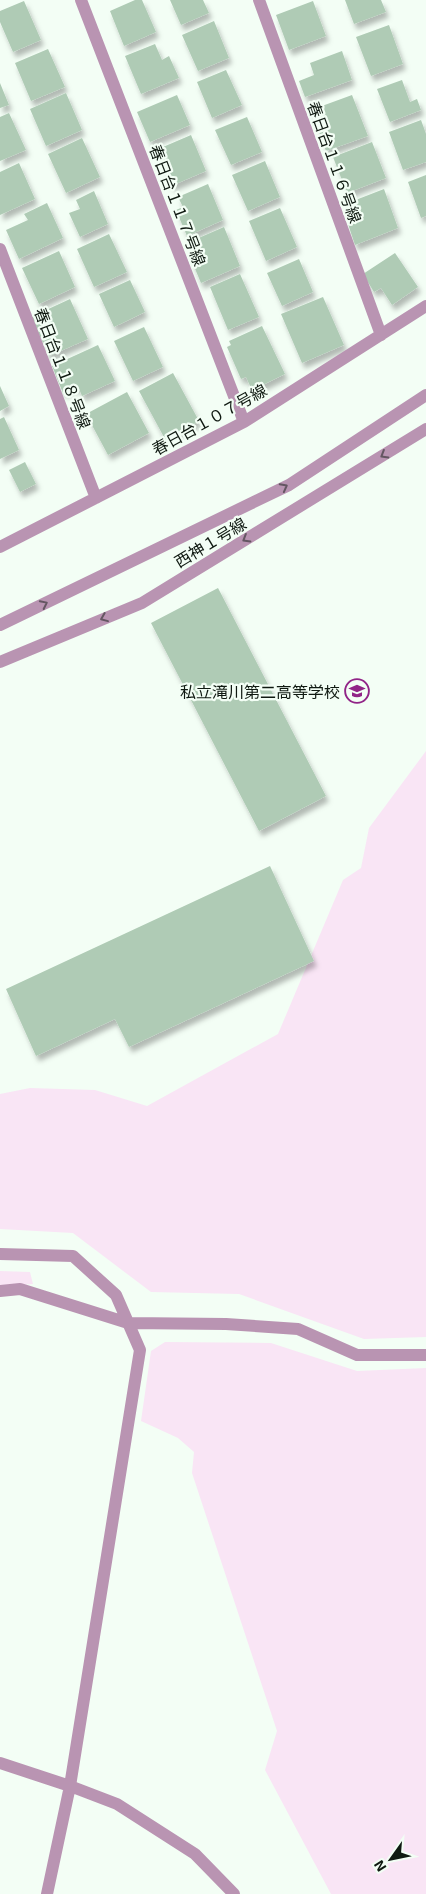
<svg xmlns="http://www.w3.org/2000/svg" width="426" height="1894" font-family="'Exo 2','Noto Sans JP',sans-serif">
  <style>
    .green { fill: #f9e5f5 }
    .building { fill: #afcbb5; filter: url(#shadow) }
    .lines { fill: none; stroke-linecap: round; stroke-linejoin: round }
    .minor { stroke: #b994b2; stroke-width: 12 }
    .oneway { stroke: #645662 }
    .labels { text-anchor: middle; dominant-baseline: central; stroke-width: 4.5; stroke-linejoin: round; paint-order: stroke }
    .street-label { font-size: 16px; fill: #0f1911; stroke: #f3fef5 }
    .poi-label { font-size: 16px; fill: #0f1911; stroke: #f3fef5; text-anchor: end }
  </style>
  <defs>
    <filter id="shadow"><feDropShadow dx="3" dy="5.5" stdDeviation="2.5" flood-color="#0004"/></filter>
  </defs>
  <rect width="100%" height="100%" fill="#f3fef5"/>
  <path class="green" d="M426,751V1337L364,1339L239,1294L151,1292L73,1233L0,1229V1094L30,1088L95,1090L147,1106L278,1034L343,880L361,868L369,828Z
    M0,1271L30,1272L33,1284L0,1287Z
    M165,1342L271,1343L357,1371L426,1368V1894H331L265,1770L277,1731L192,1473L194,1452L178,1438L141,1421L151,1351Z"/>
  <path class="building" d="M135,0H142L156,32L124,46L110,11Z
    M170,0H203L209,13L181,25Z
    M345,0H381L386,12L354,24Z
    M24,1L41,40L13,52L0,22V11Z
    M313,1L326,36L289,50L276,15Z
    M214,21L229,58L198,71L182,35Z
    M389,25L403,64L371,76L356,37Z
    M155,44L162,60L169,56L179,78L141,94L125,56Z
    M48,49L65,87L31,101L15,63Z
    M342,51L352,80L305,97L299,81L314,75L310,63Z
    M226,70L242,105L212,118L197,82Z
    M402,80L410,102L417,99L421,110L390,122L377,89Z
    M0,83L9,105L0,108Z
    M66,93L82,130L46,146L30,109Z
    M177,95L190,125L150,142L137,112Z
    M352,95L368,136L326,151L311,110Z
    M9,113L26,150L0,161V117Z
    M247,117L262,152L231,165L215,130Z
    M421,120L426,134V162L403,170L389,132Z
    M191,135L206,171L171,186L156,150Z
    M82,138L100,177L66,193L48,154Z
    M372,142L386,178L347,193L333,157Z
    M265,161L280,197L248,211L232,175Z
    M19,163L35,199L0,215V172Z
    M426,175V216L421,218L408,182Z
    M208,184L223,220L187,236L176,210L183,207L178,197Z
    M384,189L398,228L355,245L348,224L360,219L353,201Z
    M94,191L108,224L80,237L69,213L80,209L76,200Z
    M47,203L63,238L19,259L6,230L28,220L24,214Z
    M280,208L297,247L266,261L249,221Z
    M224,227L240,266L201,283L191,259L200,255L194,240Z
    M109,234L127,272L94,287L77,249Z
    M59,251L75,287L39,304L22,268Z
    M395,253L418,287L392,305L381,288L374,292L363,274Z
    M299,259L313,292L282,306L267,273Z
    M240,274L259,317L228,330L210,287Z
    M130,280L145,312L114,327L99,294Z
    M323,297L344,345L302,363L281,314Z
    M70,299L88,339L49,356L31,317Z
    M262,326L285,374L252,390L246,377L241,379L227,347L231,345L229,341Z
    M144,327L163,367L133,381L114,341Z
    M98,345L115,381L82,396L78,386L63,393L52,366Z
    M173,373L199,421L165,439L139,391Z
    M0,386L9,406L0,411Z
    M127,392L149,433L108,455L86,414Z
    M4,417L19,450L0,459V419Z
    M25,462L36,484L20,492L9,470Z
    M218,588L326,796L259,831L151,623Z
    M270,866L314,961L129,1047L115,1019L36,1056L6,989Z"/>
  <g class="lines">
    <path class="minor" d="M81,0L244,422
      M259,0L381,335
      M0,249L96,498
      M0,547L244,422L426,306
      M0,625L289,485L426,395
      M0,662L142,603L426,429
      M0,1254L73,1256L116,1295L140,1350L70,1786L117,1804L195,1854L234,1894
      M0,1291L20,1289L128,1323L226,1324L298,1329L357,1355H426
      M0,1763L70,1786L47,1894"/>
  </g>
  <defs><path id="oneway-chevron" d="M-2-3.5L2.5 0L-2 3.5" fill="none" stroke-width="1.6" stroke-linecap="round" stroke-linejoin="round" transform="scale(1.25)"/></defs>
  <g class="oneway">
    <use href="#oneway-chevron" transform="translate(384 455) rotate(149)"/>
    <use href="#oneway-chevron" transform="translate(284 487) rotate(-28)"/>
    <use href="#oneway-chevron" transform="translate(246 539) rotate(149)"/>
    <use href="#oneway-chevron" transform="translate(44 604) rotate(-26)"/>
    <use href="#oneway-chevron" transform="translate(104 618) rotate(158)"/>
  </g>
  <defs>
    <g id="school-ring" transform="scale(1.25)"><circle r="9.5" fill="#f3fef5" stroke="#912487" stroke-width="1.5"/><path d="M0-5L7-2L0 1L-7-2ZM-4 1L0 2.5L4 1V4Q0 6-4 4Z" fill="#912487"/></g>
  </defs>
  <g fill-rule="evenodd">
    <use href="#school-ring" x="357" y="691"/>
  </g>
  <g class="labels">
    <g class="street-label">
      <text transform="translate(335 162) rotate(70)">春日台１１６号線</text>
      <text transform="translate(178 205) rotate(69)">春日台１１７号線</text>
      <text transform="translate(63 368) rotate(69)">春日台１１８号線</text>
      <text transform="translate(209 419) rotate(-29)">春日台１０７号線</text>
      <text transform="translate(210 542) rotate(-31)">西神１号線</text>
    </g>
    <g class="poi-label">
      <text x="340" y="691">私立滝川第二高等学校</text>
    </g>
  </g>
  <g transform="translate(391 1859) rotate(237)" stroke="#f3fef5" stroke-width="4" paint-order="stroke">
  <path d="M0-4L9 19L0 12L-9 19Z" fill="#0f1911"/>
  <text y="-8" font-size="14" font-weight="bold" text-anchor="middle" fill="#0f1911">N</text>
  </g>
</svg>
